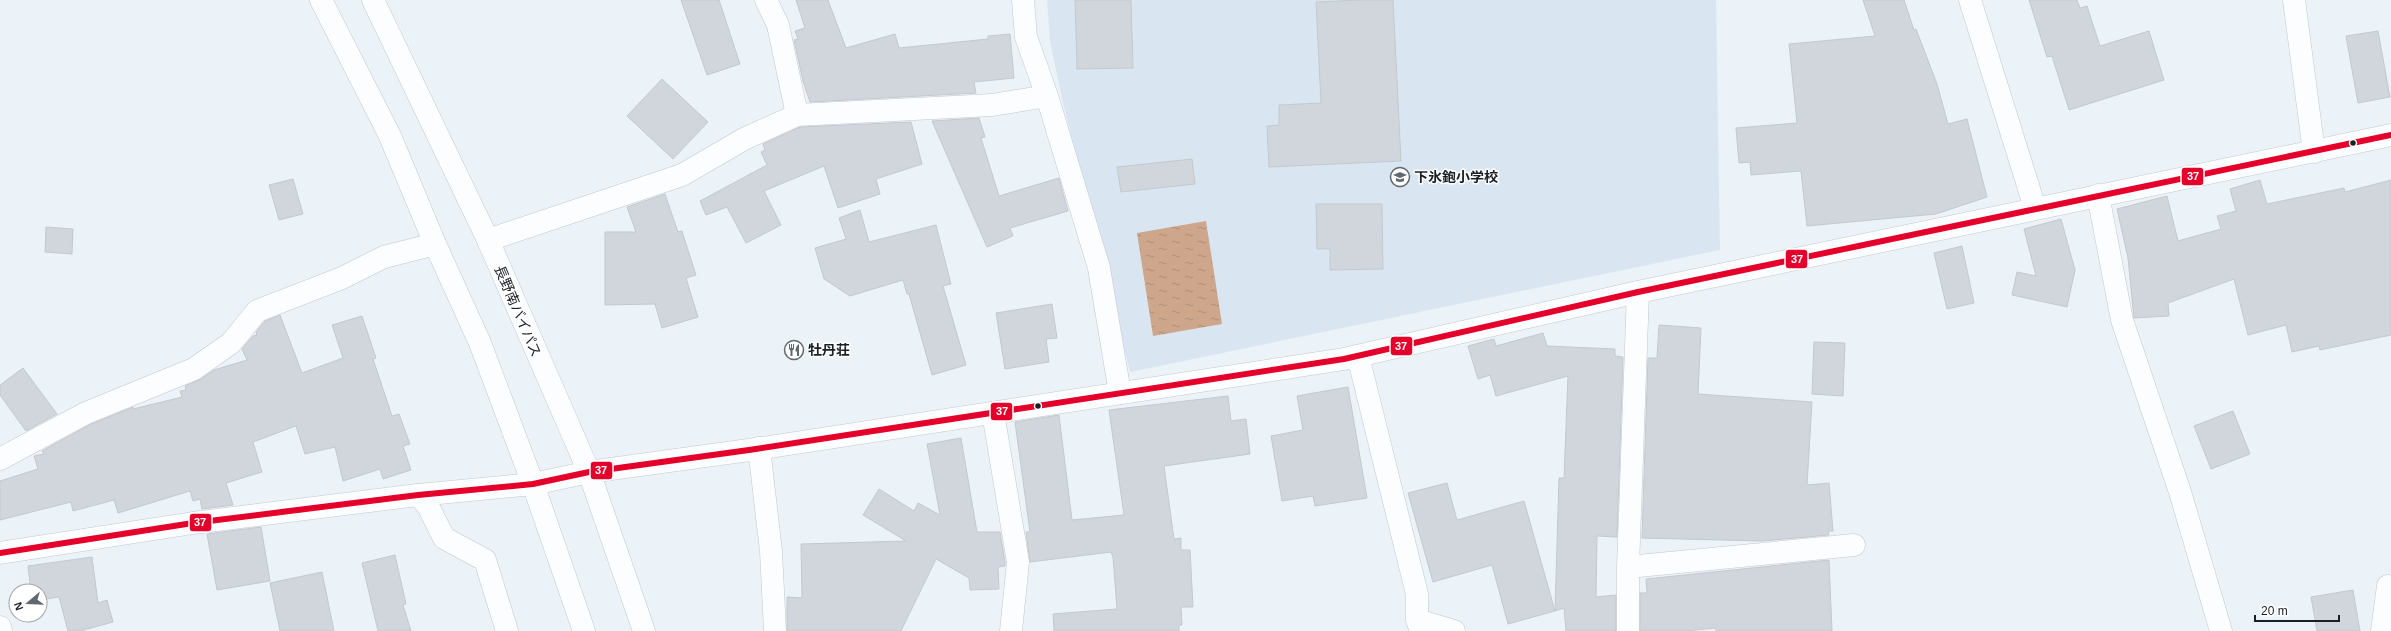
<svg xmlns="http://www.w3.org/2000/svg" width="2391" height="631" font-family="Helvetica,'Noto Sans JP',sans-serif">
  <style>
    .built { fill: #d9e6f1 }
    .water { fill: url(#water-ripples) }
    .building { fill: #d0d6dc; stroke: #c3c9cf }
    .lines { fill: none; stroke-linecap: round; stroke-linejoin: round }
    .minor-casing { stroke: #c2c8ce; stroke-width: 23 }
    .tertiary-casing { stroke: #c2c8ce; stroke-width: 23 }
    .trunk-casing { stroke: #c2c8ce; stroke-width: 23 }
    .minor { stroke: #fcfdfe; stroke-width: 22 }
    .tertiary { stroke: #fcfdfe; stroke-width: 22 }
    .trunk { stroke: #fcfdfe; stroke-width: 22 }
    .bus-1-casing { stroke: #fff; stroke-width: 9 }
    .bus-1 { stroke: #e4002b; stroke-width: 6 }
    .bus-dot { fill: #191f24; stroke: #fff; stroke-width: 1.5 }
    .labels { text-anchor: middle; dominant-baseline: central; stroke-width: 3; stroke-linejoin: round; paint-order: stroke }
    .poi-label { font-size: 14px; font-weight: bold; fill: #191f24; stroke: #fff; text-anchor: start }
    .street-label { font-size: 14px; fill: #191f24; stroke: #fff }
    .line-badge { stroke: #fff; stroke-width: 1.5 }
    .badge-label { font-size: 11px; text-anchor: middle; font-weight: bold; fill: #fff }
  </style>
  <defs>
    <pattern id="water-ripples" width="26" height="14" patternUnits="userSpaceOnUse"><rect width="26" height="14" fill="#cda68b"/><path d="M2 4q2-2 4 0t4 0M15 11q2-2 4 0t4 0" fill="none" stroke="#af8e78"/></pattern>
  </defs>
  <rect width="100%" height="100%" fill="#ebf2f8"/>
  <path class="built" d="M1047,0H1716L1720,250L1130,372L1063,103L1050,41Z"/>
  <path class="water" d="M1206,221L1222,324L1153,336L1137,233Z"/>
  <path class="building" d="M681,0H719L740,64L707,75Z
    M796,0H828L846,48L895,34L899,48L988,39V36L1010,34L1014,78L974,82L976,93L810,102L803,81L794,40L798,39L795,31L805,28Z
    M1075,0H1131L1133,68L1077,69Z
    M1361,0H1393L1401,161L1269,167L1267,126L1279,125V105L1321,103L1316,2Z
    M1863,0H1904L1914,30L1916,29L1937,84L1948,124L1967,119L1987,197L1936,214L1807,226L1801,171L1751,175L1750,162L1739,163L1736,128L1797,123L1789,44L1875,36Z
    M2029,0H2077L2080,8L2087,6L2100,46L2149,31L2164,80L2069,110L2052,56L2047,57Z
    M2378,31L2390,97L2358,103L2346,36Z
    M662,79L708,122L673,159L627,116Z
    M979,118L985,137L981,138L999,196L1059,178L1068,211L1010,228L1013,236L987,247L932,121Z
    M911,122L922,164L876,179L880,194L838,208L824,166L764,191L781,225L746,243L727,207L706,215L700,201L767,165L761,152L765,150L763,144L800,127Z
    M1192,159L1195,184L1121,192L1117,167Z
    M293,179L303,214L279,220L269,185Z
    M2260,180L2267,204L2344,188L2345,192L2391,180V335L2320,350L2319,346L2292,352L2286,325L2248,335L2234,279L2168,303L2169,316L2134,318L2128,258L2117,209L2167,196L2178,241L2221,229L2217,216L2236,211L2230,189Z
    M665,194L678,232L682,231L696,275L686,278L698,317L662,328L655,304L605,305V232H636L627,207Z
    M1316,204H1382L1383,269L1330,270V249H1317Z
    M860,210L869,242L936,225L951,284L943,286L966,365L932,375L909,294H907L903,280L850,296L824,279L815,248L846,239L839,218Z
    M2061,219L2075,270L2067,307L2012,295L2017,272L2036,276L2024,229Z
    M46,227L73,229L72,254L45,252Z
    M1962,246L1974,303L1947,309L1934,253Z
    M1052,304L1057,338L1046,339L1049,362L1005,369L996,313Z
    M280,315L302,373L343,358L332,325L362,316L376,358L373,359L392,416L399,414L410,444L403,446L411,470L383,479L380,469L343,481L335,447L305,454L296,426L253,442L262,472L226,483L233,505L202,509L200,499L193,501L190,491L118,513L114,500L73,511L71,502L0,520V481L38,469L34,456L44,454L42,451L91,424L133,407V409L182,397L180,391L186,390L185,386L201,379L214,370L247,360L242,349L253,336L257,335L256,332L265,321Z
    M1659,325L1701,328L1698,394L1812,402L1807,485L1829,483L1833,531H1828L1829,535L1762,541L1642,538L1648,358H1657Z
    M1543,333L1547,346L1615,349V356L1623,357L1617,537L1597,536L1596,597L1616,595V631H1566L1564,608L1555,611L1559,478H1564L1568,376L1496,396L1490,375L1478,379L1468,346L1494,339L1496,346Z
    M1814,342L1845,343L1843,396L1812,394Z
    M23,368L57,414L26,431L0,395V385Z
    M1348,387L1367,498L1315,506L1313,496L1282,501L1271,436L1303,430L1297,396Z
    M1228,396L1231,421L1246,419L1250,454L1164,466L1174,539L1181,538V550H1190L1193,607H1181L1182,625H1179V631H1054L1053,614L1117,609L1113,557L1111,552L1030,562L1026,532H1030L1015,422L1059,415L1072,520L1124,515L1109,410Z
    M2233,411L2250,454L2211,469L2194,426Z
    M961,438L977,532H1000L1005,562V566L998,567L999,589L970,590L969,578L936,559L901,631H787V597L802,598L801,544L906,541L863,515L879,489L914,511L918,503L940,515L927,444Z
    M1447,483L1457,520L1524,501L1555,611L1508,624L1492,565L1433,582L1408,493Z
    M261,527L270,581L217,590L207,534Z
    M395,555L406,604L403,605L411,631H378L362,563Z
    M92,557L98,603L107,600L113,622L80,631H68L59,597L40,600V591H31L28,566Z
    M1829,560L1832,631H1716V628L1686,631H1640V593H1647L1646,579Z
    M322,572L334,631H280L270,583Z
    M2353,590L2360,631H2317L2311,597Z"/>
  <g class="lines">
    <g class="minor-casing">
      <path id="minor" d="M766,0L778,25L797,115
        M1023,0L1026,37L1047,96L1099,268L1120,393
        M1970,0L2035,208
        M2294,0L2314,152
        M2098,195L2122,320L2180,492L2221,631
        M488,240L682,175L744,139L797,115L992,105L1047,96
        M1358,356L1417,594V620L1421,631
        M993,413L1018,562L1011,631
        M759,448L771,551L775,631
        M0,459L86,413L194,369L231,343L257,311L342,278L384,257L435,244
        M418,495L428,506L444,538L485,560L507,631
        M1628,567L1638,292
        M1417,620L1454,631
        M0,627L1,631
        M1628,631V567L1854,545
        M2382,631L2388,586"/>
    </g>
    <g class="tertiary-casing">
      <path id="tertiary" d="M0,553L193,523L418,495L533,484L589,472L749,450L1344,359L1638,292L2391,135"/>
    </g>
    <g class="trunk-casing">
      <path id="trunk" d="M321,0L390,136L435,244L480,343L533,484L584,631
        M373,0L488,240L589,472L644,631"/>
    </g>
    <use href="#minor" class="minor"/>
    <use href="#tertiary" class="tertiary"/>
    <use href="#trunk" class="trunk"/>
    <g class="bus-1-casing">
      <path id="bus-1" d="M0,553L193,523L418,495L533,484L589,472L749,450L1344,359L1638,292L2391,135"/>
    </g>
    <use href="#bus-1" class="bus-1"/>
  </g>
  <defs>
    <g id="school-ring" transform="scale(1)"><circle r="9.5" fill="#fff" stroke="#62696e" stroke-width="1.5"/><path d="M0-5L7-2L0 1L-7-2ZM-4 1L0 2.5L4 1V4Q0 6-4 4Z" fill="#62696e"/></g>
    <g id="restaurant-ring" transform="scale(1)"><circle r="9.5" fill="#fff" stroke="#62696e" stroke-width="1.5"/><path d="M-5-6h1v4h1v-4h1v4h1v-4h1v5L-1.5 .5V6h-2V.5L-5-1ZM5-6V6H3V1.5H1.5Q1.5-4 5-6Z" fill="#62696e"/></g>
  </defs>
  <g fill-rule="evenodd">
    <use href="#school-ring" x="1400" y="177"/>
    <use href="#restaurant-ring" x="794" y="350"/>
  </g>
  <g class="bus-dot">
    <circle cx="2353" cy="143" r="3.5"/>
    <circle cx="1038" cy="406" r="3.5"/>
  </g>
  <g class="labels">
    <g class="poi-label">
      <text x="1414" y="177">下氷鉋小学校</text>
      <text x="808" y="350">牡丹荘</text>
    </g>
    <g class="street-label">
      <text transform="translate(518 311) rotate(67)">長野南バイパス</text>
    </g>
  </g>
  <g class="line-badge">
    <rect x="2181" y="167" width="23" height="19" rx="4" fill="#e4002b"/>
    <rect x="1785" y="249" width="23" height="20" rx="4" fill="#e4002b"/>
    <rect x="1390" y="336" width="23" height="20" rx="4" fill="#e4002b"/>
    <rect x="990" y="402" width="23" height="19" rx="4" fill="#e4002b"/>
    <rect x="590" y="461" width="23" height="19" rx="4" fill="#e4002b"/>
    <rect x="189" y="513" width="23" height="19" rx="4" fill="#e4002b"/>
  </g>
  <g class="badge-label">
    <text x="2193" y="180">37</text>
    <text x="1797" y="263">37</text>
    <text x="1401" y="350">37</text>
    <text x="1002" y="415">37</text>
    <text x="601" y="474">37</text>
    <text x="200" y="526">37</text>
  </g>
  <g transform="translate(28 603) rotate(251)"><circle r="19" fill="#ffffff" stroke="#a3a5a7"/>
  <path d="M0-3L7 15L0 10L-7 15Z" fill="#62696e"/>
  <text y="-6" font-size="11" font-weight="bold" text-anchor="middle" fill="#191f24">N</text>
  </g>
  <path d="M2255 615v6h84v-6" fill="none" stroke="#191f24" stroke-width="2"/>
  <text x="2261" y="615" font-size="12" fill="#191f24" stroke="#ffffff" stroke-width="3" paint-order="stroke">20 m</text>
</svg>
